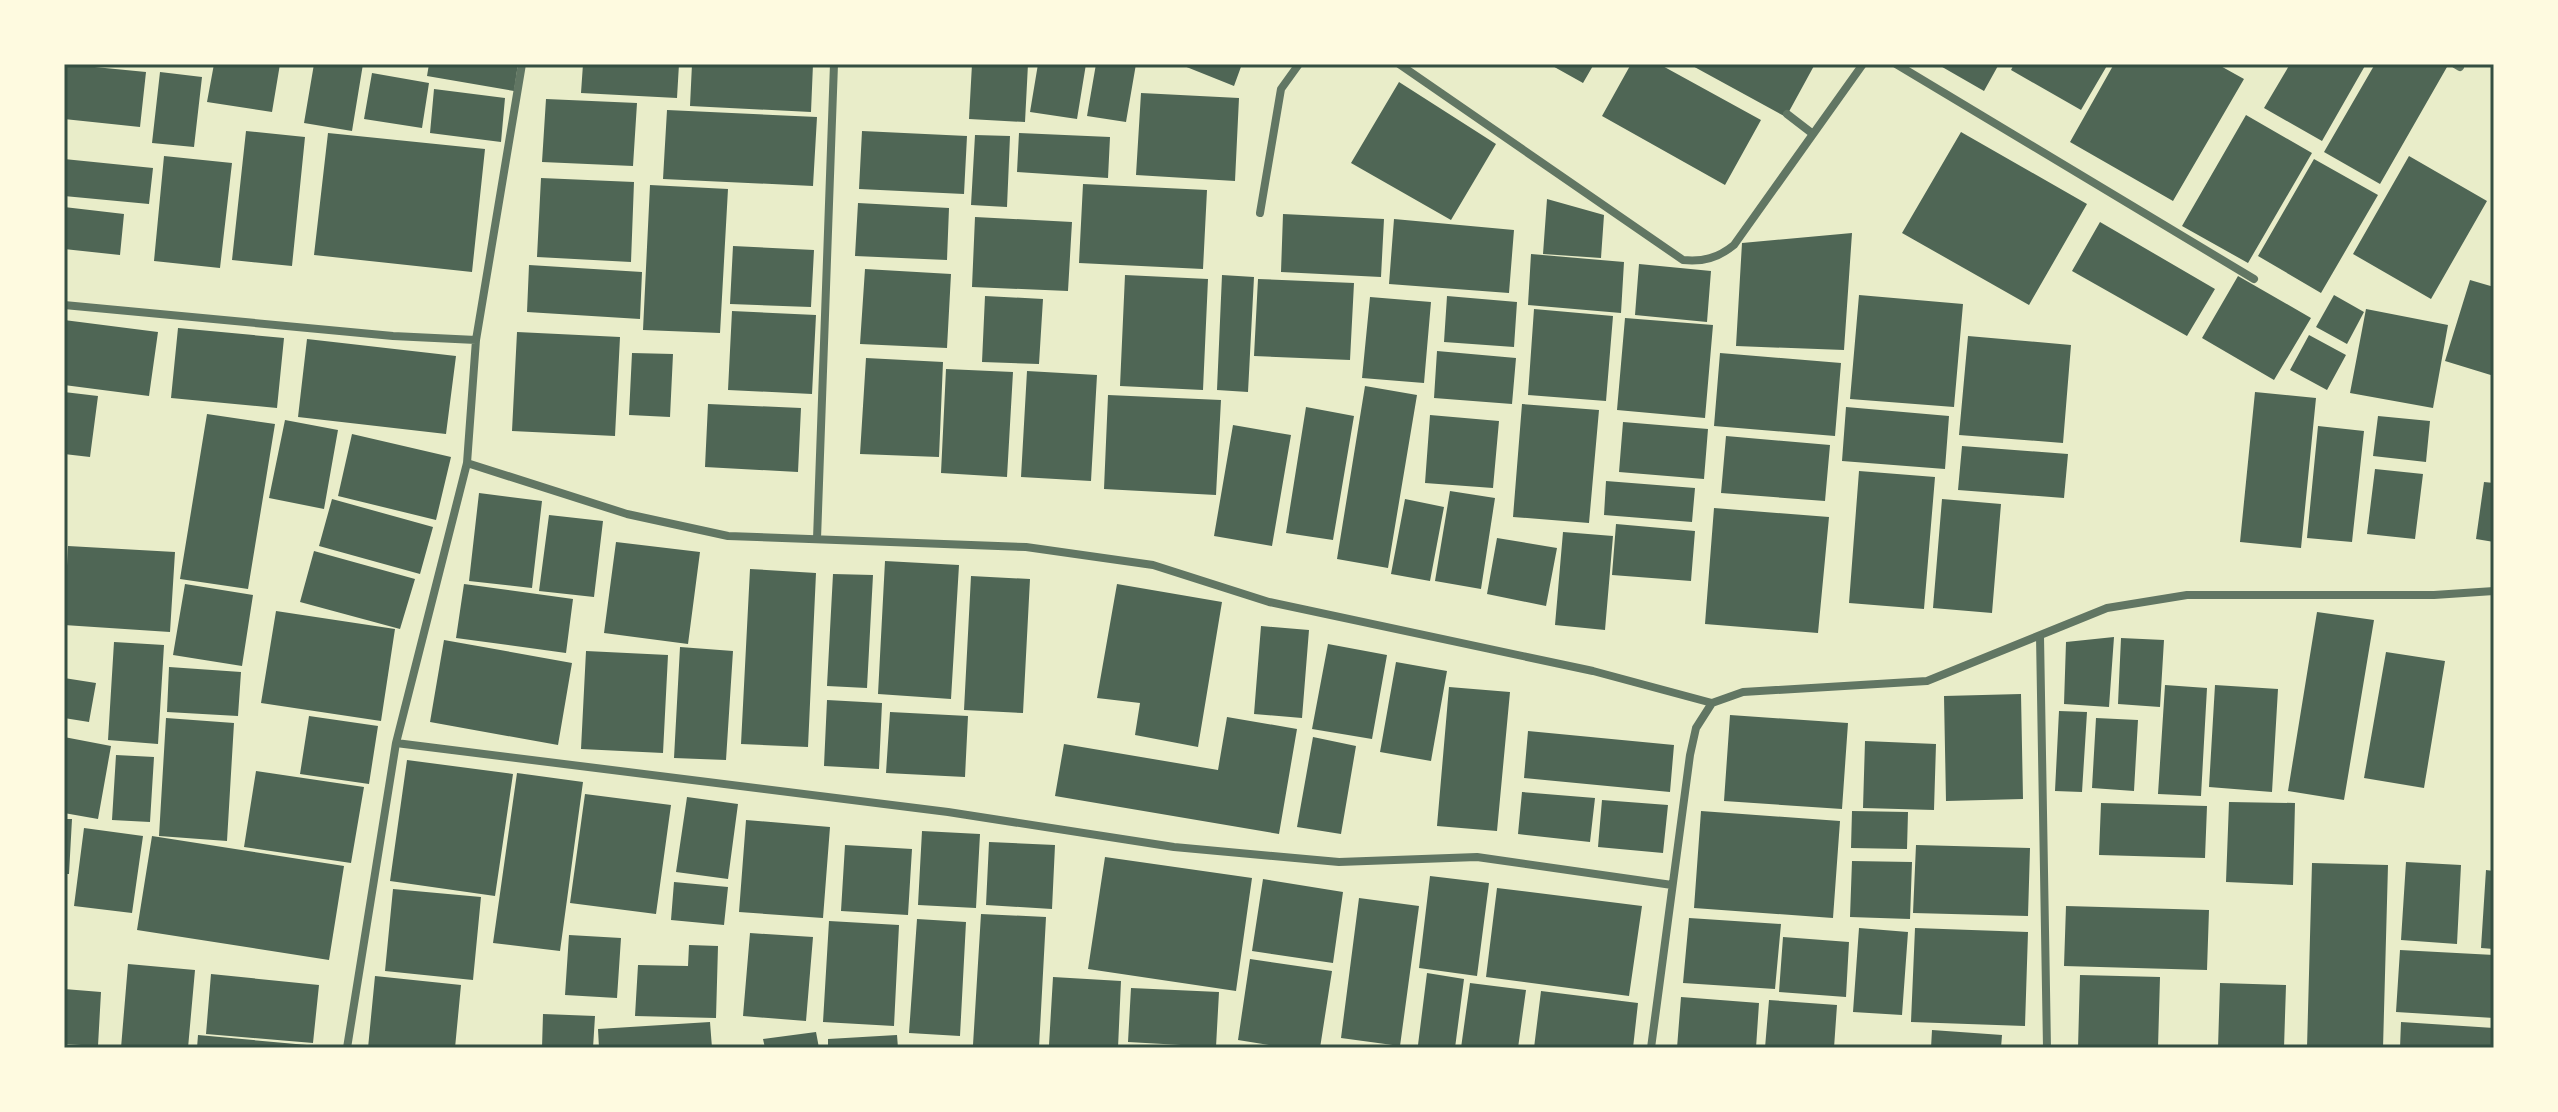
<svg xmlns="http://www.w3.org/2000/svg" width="2558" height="1112" font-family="'Public Sans',sans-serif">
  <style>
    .building { fill: #4f6655 }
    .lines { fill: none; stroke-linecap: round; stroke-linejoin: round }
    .minor { stroke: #617663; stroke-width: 8 }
    .neatline { fill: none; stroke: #344e41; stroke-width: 3 }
  </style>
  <rect width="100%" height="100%" fill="#e9edc9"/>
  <path class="building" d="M64,64L146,72L140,127L64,119Z
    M214,64H280L272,112L207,102Z
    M314,64H363L352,131L304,123Z
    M429,64H518L514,91L427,76Z
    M583,64H679L677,98L581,93Z
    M692,64H813L811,112L690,106Z
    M972,64H1028L1025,122L969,119Z
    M1038,64H1086L1077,119L1030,112Z
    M1096,64H1136L1126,122L1087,116Z
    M1179,64H1242L1234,86Z
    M1549,64H1594L1583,83Z
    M1631,64H1659L1761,120L1725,185L1602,116Z
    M1689,64H1815L1786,117Z
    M1937,64H1999L1984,91Z
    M2014,64H2108L2081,110L2011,70Z
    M2114,64H2217L2244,79L2173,201L2070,142Z
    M2290,64H2366L2322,141L2264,108Z
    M2375,64H2442L2447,67L2380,184L2324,152Z
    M160,72L202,77L194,147L152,143Z
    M372,73L429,83L422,128L364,119Z
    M1399,82L1496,144L1451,220L1351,163Z
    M434,89L505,98L501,142L430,133Z
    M1141,93L1239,98L1235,181L1136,175Z
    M546,99L637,103L633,166L542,162Z
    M667,110L817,117L813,186L663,179Z
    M2246,115L2312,153L2248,263L2182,226Z
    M246,131L305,137L292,266L232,260Z
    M862,131L967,136L964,194L859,189Z
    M1961,132L2087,204L2029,305L1902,233Z
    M328,133L485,149L472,272L314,255Z
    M1019,133L1110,137L1108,178L1017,172Z
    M975,135L1010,136L1007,207L971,205Z
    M164,156L232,163L220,268L154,261Z
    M2409,156L2487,201L2431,299L2353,254Z
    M64,159L153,168L149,204L64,196Z
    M2314,159L2378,195L2321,293L2258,256Z
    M541,178L634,182L631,262L537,257Z
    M1083,184L1207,190L1203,269L1079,263Z
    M650,185L728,189L720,333L643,330Z
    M1547,199L1604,215L1601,258L1543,254Z
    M858,203L949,208L947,260L855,256Z
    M64,207L124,214L120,255L64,249Z
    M1283,214L1384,219L1381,277L1281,272Z
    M975,217L1072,222L1068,291L972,287Z
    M1394,219L1514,230L1509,293L1389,284Z
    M2100,222L2215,289L2187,336L2072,271Z
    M1852,233L1844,350L1736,346L1742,243Z
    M733,246L814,250L811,307L730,304Z
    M1531,254L1624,262L1621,313L1528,305Z
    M1639,264L1711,271L1707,322L1635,315Z
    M529,265L642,272L640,319L527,312Z
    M865,269L951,274L947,348L860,344Z
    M1125,275L1208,279L1203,390L1120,386Z
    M1222,275L1254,277L1248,392L1217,390Z
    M2238,276L2311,318L2274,380L2202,338Z
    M1258,279L1354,283L1350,360L1254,356Z
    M2470,280L2494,287V376L2445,361Z
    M1859,295L1963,304L1954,407L1850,399Z
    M2334,295L2364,312L2347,344L2316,327Z
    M985,296L1043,299L1039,364L982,362Z
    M1447,296L1517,302L1514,347L1444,342Z
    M1370,297L1431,302L1424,383L1362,378Z
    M1534,309L1613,316L1606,401L1528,395Z
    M2366,309L2448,325L2433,408L2350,393Z
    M732,311L816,315L812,394L728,390Z
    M1625,318L1713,325L1705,418L1617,410Z
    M64,320L158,332L149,396L64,385Z
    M178,328L284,338L277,408L171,398Z
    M517,332L620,337L615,436L512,431Z
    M2309,335L2346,355L2327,390L2290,370Z
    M1968,336L2071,345L2063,443L1959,435Z
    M307,339L456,356L446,434L298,417Z
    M1437,351L1516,358L1512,404L1434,398Z
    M632,353L673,354L670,417L629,415Z
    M1720,353L1841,363L1835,436L1714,426Z
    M866,358L943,362L939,457L860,454Z
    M946,369L1013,372L1007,477L941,473Z
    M1027,371L1097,375L1091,481L1021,477Z
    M1365,386L1417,395L1388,568L1337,559Z
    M64,392L98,396L90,457L64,454Z
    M2255,392L2316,398L2301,548L2240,542Z
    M1108,395L1221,400L1216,495L1104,489Z
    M708,404L801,408L798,472L705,467Z
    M1522,404L1599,410L1589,523L1513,517Z
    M1306,407L1354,416L1333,540L1286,533Z
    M1846,407L1949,416L1945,469L1842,461Z
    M207,414L275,424L248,589L180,579Z
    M1430,415L1499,421L1493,488L1425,483Z
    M2378,416L2430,421L2426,462L2373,456Z
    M285,420L338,430L324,509L269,498Z
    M1623,422L1708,429L1704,479L1619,472Z
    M1233,425L1291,435L1272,546L1214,536Z
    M2318,426L2364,431L2352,542L2307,538Z
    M352,434L451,457L436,520L338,496Z
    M1726,436L1830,445L1825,501L1721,493Z
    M1962,446L2068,454L2064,498L1958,490Z
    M2375,469L2423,474L2415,539L2367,534Z
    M1859,471L1935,477L1924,609L1849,603Z
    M1606,481L1695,488L1692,522L1604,515Z
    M2484,482L2494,483V542L2476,539Z
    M1450,491L1495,498L1481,589L1435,581Z
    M479,493L542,501L532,588L469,581Z
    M332,499L433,527L420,574L319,546Z
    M1405,499L1444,507L1430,581L1391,574Z
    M1942,499L2001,504L1992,613L1933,608Z
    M1714,508L1829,517L1818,633L1705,624Z
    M549,515L603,521L594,597L539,591Z
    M1616,524L1695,531L1691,581L1612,575Z
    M1563,532L1613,536L1605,630L1555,625Z
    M1497,538L1557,548L1546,606L1487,594Z
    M616,542L700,552L688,644L604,633Z
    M68,546L175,552L170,632L64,625Z
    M314,551L415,579L400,629L300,602Z
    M885,561L959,565L951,699L878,694Z
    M750,569L816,573L808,747L741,744Z
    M833,574L873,575L867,688L827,686Z
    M971,576L1030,579L1023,713L964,710Z
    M185,584L253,595L242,666L173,655Z
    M464,584L573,599L566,653L456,638Z
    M1117,584L1222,602L1198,747L1135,735L1140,703L1097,698Z
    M276,611L395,629L381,721L261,703Z
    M2317,612L2374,620L2344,800L2288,791Z
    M1261,626L1309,630L1302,718L1254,714Z
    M2114,637L2109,707L2064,704L2066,642Z
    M2121,638L2164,640L2160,707L2118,704Z
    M444,640L572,663L558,745L430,722Z
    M114,642L164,645L158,744L108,740Z
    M1328,644L1387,655L1372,739L1312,729Z
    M680,647L733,651L726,760L674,758Z
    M586,651L668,655L663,753L581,749Z
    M2386,652L2445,661L2424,788L2364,778Z
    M1396,662L1447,671L1431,761L1380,752Z
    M169,667L241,672L238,716L167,712Z
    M64,678L96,683L89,722L64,718Z
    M2165,685L2207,688L2201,796L2158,794Z
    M2215,685L2278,689L2272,792L2209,787Z
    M1449,687L1510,692L1497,831L1437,826Z
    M2021,694L2023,799L1946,801L1944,696Z
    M827,700L882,703L879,769L824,766Z
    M2059,711L2087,712L2082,792L2055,791Z
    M890,712L968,716L965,777L886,773Z
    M1730,715L1848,723L1842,809L1724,801Z
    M309,716L378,726L369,784L300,774Z
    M1227,717L1297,729L1279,834L1055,796L1064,744L1218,770Z
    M166,718L234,723L227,841L159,836Z
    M2096,718L2138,720L2134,791L2092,788Z
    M1528,731L1674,745L1670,792L1524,778Z
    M64,737L111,746L98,819L64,813Z
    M1313,737L1356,746L1341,834L1297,827Z
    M1865,741L1936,744L1934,810L1863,808Z
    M116,755L154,757L150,822L112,820Z
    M407,760L513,774L495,896L390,881Z
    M256,771L364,787L351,863L244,847Z
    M517,773L583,782L560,951L493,943Z
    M1522,792L1595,798L1590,842L1518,834Z
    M585,794L671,805L656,914L570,903Z
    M687,797L738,804L728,879L676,872Z
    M1602,800L1668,805L1663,853L1598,847Z
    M2229,802L2295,803L2293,885L2226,882Z
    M2101,803L2207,806L2205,858L2099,855Z
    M1701,811L1840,821L1833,918L1694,908Z
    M1852,811L1908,812L1907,849L1851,848Z
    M64,819H72L69,874H64Z
    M746,820L830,827L823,918L739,912Z
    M84,828L143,836L132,913L74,906Z
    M922,831L980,834L976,908L918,905Z
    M152,836L344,866L329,960L137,930Z
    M989,842L1055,845L1052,909L986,905Z
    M845,845L912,849L908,915L841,911Z
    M1916,845L2030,848L2028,916L1913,913Z
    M1105,857L1252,878L1236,991L1088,969Z
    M1852,861L1912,862L1910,919L1850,917Z
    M2406,862L2461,865L2457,944L2401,940Z
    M2312,863L2388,865L2383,1048H2307Z
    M2486,870L2494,871V949L2481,948Z
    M1430,876L1489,883L1477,976L1419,968Z
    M1263,879L1343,892L1333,963L1252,951Z
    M674,882L728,887L724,925L671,920Z
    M1497,888L1642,906L1629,996L1486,977Z
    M393,889L481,897L473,980L385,971Z
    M1359,898L1419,906L1400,1046L1341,1038Z
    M2066,906L2209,910L2207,970L2064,966Z
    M981,914L1046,917L1039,1048L973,1045Z
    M1689,918L1781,924L1775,989L1683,983Z
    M917,919L966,922L960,1036L909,1033Z
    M829,921L899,925L894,1026L823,1022Z
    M1859,928L1908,932L1902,1015L1853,1012Z
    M1915,928L2028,932L2025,1026L1911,1022Z
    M750,933L813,937L806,1021L743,1016Z
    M569,935L621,938L617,998L565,995Z
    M1783,937L1849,942L1846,997L1779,992Z
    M689,945L718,946L716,1018L635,1016L638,965L688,966Z
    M2400,950L2494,955V1018L2396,1012Z
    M1250,959L1332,971L1320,1048H1288L1238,1040Z
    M128,964L195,970L188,1048H121Z
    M1427,973L1464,979L1455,1048L1418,1045Z
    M211,974L319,985L313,1043L206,1034Z
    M2080,975L2160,977L2158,1048H2078Z
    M375,976L461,985L455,1048H368Z
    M1053,977L1121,981L1118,1048L1049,1045Z
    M1470,983L1526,990L1518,1048H1461Z
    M2220,983L2286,985L2284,1048H2218Z
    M1131,988L1219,992L1216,1047L1128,1042Z
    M64,989L101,992L98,1046L64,1044Z
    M1541,991L1638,1003L1633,1048H1534Z
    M1681,997L1759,1003L1756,1048H1677Z
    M1769,1000L1837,1005L1834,1048H1765Z
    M543,1014L595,1016L593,1048H542Z
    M710,1022L712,1048H599L598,1029Z
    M2401,1022L2494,1028V1048H2400Z
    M1932,1030L2002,1035L2001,1048H1931Z
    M816,1032L819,1048H765L763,1039Z
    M198,1035L318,1046V1048H197Z
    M897,1035L898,1048H828V1039Z"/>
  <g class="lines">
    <path class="minor" d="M1399,64L1683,260C1703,262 1718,258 1734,245L1863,64
      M1896,64L2254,279
      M2455,64L2460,67
      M1787,114L1813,134
      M1260,213L1281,89L1299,64
      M64,305L393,336L476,340L467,463
      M476,340L522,64
      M817,539L834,64
      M2040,636L2047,1048
      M396,743L948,812L1174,847L1339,862L1477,857L1672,885
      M347,1048L396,743L467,463L627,514L728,536L1026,547L1153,565L1269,602L1593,671L1712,703
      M1651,1048L1690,755L1696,728L1712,703L1743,692L1927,681L2107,608L2187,595H2434L2494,591"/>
  </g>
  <rect width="2558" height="1112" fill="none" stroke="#fefae0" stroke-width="132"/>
  <rect x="66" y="66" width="2426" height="980" class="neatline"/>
</svg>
